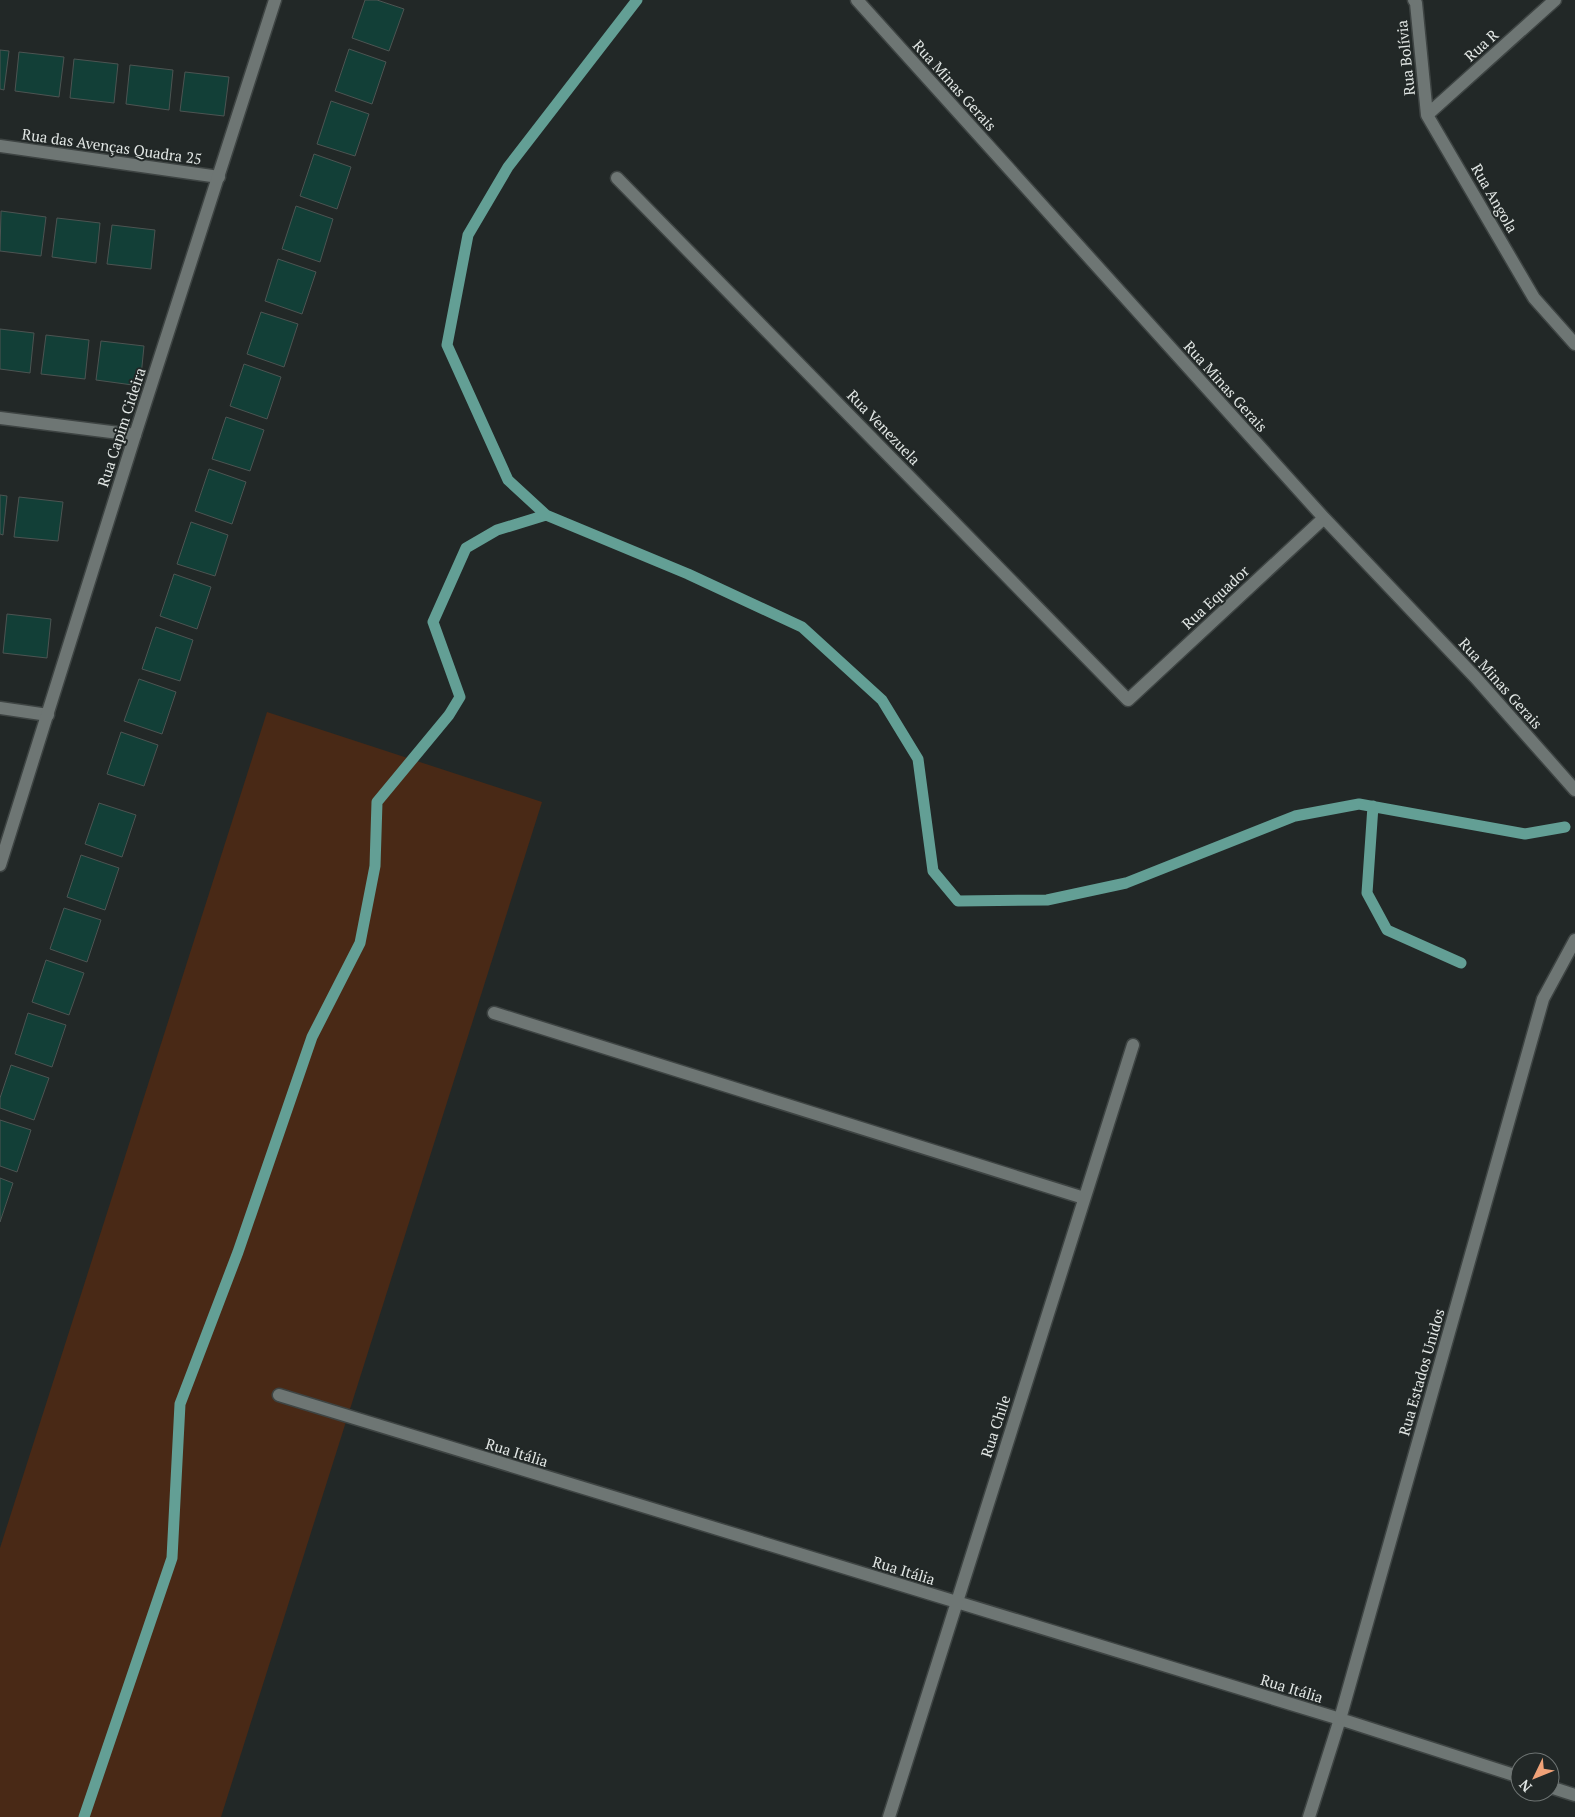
<svg xmlns="http://www.w3.org/2000/svg" width="1575" height="1817" font-family="'PT Serif',serif">
  <style>
    .green { fill: #492916 }
    .lines { fill: none; stroke-linecap: round; stroke-linejoin: round }
    .stream { stroke: #639f95; stroke-width: 11 }
    .building { fill: #123f37; stroke: #4c5452 }
    .minor-casing { stroke: #3e4443; stroke-width: 15 }
    .tertiary-casing { stroke: #3e4443; stroke-width: 15 }
    .minor { stroke: #6e7674; stroke-width: 12 }
    .tertiary { stroke: #6e7674; stroke-width: 12 }
    .labels { text-anchor: middle; dominant-baseline: central; stroke-width: 4; stroke-linejoin: round; paint-order: stroke }
    .street-label { font-size: 15px; fill: #e1e6e4; stroke: #222827 }
  </style>
  <rect width="100%" height="100%" fill="#222827"/>
  <path class="green" d="M267,712L542,802L221,1817H0V1548Z"/>
  <g class="lines">
    <path class="stream" d="M637,0L508,167L468,235L447,345L508,480L546,515L688,574L802,627L882,700L918,759L933,871L958,901L1047,900L1126,883L1295,816L1359,804L1525,834L1565,827
      M1373,806L1367,893L1387,930L1461,963
      M84,1817L172,1558L180,1404L238,1252L312,1037L360,943L375,866L377,802L449,715L460,697L433,622L466,548L497,530L546,515"/>
  </g>
  <path class="building" d="M365,0H377L404,9L389,51L352,38Z
    M349,49L386,62L372,104L335,91Z
    M0,50L9,51L4,90L0,89Z
    M19,52L64,57L59,97L15,91Z
    M74,59L118,64L114,103L70,98Z
    M130,65L173,70L169,110L126,104Z
    M185,72L229,77L224,116L180,111Z
    M331,101L369,114L355,156L317,144Z
    M314,154L351,167L337,209L300,196Z
    M296,206L333,219L320,262L282,249Z
    M1,211L46,217L41,256L0,251Z
    M57,218L100,223L96,263L52,257Z
    M112,225L155,230L151,269L107,264Z
    M278,259L316,272L302,314L265,301Z
    M261,312L298,324L284,367L247,354Z
    M0,329L34,333L30,373L0,369Z
    M46,335L89,340L85,379L41,374Z
    M101,341L144,346L140,386L96,380Z
    M244,364L281,377L267,419L230,406Z
    M226,417L264,430L250,471L212,459Z
    M209,469L246,482L232,524L195,511Z
    M0,495L7,496L3,535L0,534Z
    M19,497L63,502L58,541L14,537Z
    M191,522L228,535L215,576L177,564Z
    M174,574L211,587L197,629L160,616Z
    M7,614L51,619L47,658L3,653Z
    M156,627L193,640L180,681L142,669Z
    M139,679L176,692L162,734L124,721Z
    M121,732L158,745L144,786L107,774Z
    M99,803L136,815L122,857L85,844Z
    M81,855L119,868L105,910L67,897Z
    M64,908L101,920L87,962L50,949Z
    M46,960L84,973L69,1015L32,1002Z
    M28,1013L66,1025L52,1067L15,1054Z
    M11,1065L49,1078L34,1120L0,1108V1098Z
    M0,1120L31,1130L17,1172L0,1166Z
    M0,1178L13,1183L0,1222Z"/>
  <g class="lines">
    <g class="minor-casing">
      <path id="minor" d="M857,0L1324,518L1475,677L1575,790
        M1414,0L1416,3L1427,115L1534,298L1575,344
        M1427,115L1555,0
        M0,146L219,177
        M617,178L1128,700L1324,518
        M0,418L135,435
        M0,708L48,715
        M494,1013L1084,1198
        M279,1395L1340,1719L1520,1777
        M1550,1787L1575,1795
        M889,1817L1133,1045
        M1309,1817L1340,1719L1543,999L1575,940"/>
    </g>
    <g class="tertiary-casing">
      <path id="tertiary" d="M0,865L135,435L275,0"/>
    </g>
    <use href="#minor" class="minor"/>
    <use href="#tertiary" class="tertiary"/>
  </g>
  <g class="labels">
    <g class="street-label">
      <text transform="translate(1481 45) rotate(-42)">Rua R</text>
      <text transform="translate(1405 58) rotate(-96)">Rua Bolívia</text>
      <text transform="translate(955 85) rotate(48)">Rua Minas Gerais</text>
      <text transform="translate(112 146) rotate(8)">Rua das Avenças Quadra 25</text>
      <text transform="translate(1495 198) rotate(60)">Rua Angola</text>
      <text transform="translate(1226 386) rotate(48)">Rua Minas Gerais</text>
      <text transform="translate(121 427) rotate(-72)">Rua Capim Cideira</text>
      <text transform="translate(884 427) rotate(46)">Rua Venezuela</text>
      <text transform="translate(1215 597) rotate(-43)">Rua Equador</text>
      <text transform="translate(1501 683) rotate(48)">Rua Minas Gerais</text>
      <text transform="translate(1421 1372) rotate(-74)">Rua Estados Unidos</text>
      <text transform="translate(995 1426) rotate(-72)">Rua Chile</text>
      <text transform="translate(517 1452) rotate(17)">Rua Itália</text>
      <text transform="translate(904 1570) rotate(17)">Rua Itália</text>
      <text transform="translate(1292 1688) rotate(17)">Rua Itália</text>
    </g>
  </g>
  <g transform="translate(1535 1777) rotate(227)"><circle r="24" fill="#222827" stroke="#6e7473"/>
  <path d="M0-4L9 19L0 12L-9 19Z" fill="#f0a278"/>
  <text y="-8" font-size="14" font-weight="bold" text-anchor="middle" fill="#e1e6e4">N</text>
  </g>
</svg>
